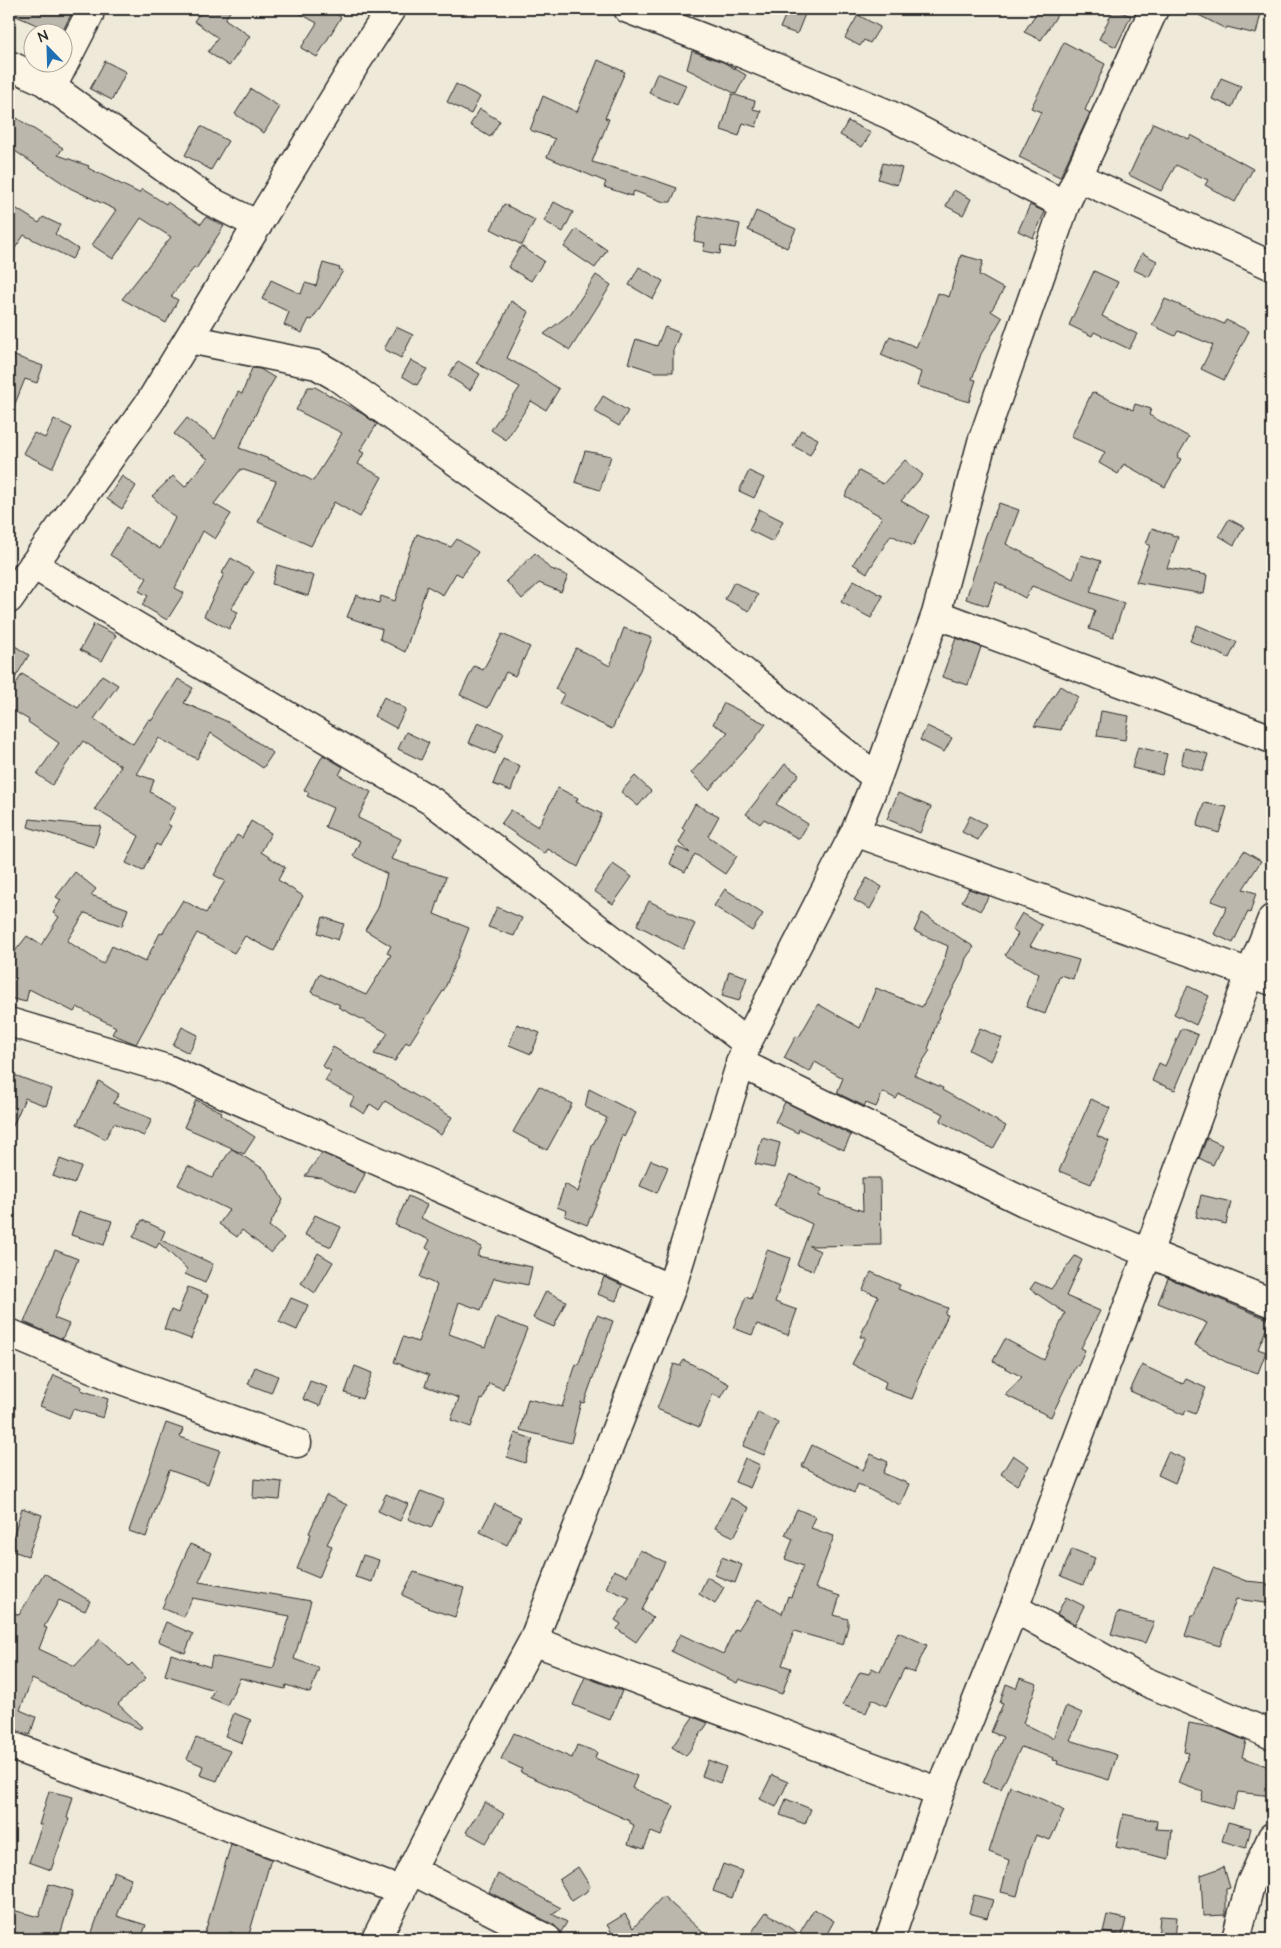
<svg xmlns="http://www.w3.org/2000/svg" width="1281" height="1948" font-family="'Architects Daughter',sans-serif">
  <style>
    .building { fill: #bcb7ac; stroke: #2b2b2b }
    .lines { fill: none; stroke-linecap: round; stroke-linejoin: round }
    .minor-casing { stroke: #2b2b2b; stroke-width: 31 }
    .minor { stroke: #fcf5e5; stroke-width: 28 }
  </style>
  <rect width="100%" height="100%" fill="#efe9da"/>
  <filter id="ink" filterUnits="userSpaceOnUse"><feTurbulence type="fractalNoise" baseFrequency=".02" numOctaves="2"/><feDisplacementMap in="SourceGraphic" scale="10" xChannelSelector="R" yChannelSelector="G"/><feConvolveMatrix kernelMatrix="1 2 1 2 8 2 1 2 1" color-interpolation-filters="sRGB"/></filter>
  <g filter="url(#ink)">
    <path class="building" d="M9,9H74L62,32H53L9,13Z
      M203,9H232L225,19L250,36L229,66L208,52L218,38L194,21Z
      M292,9H327L341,17L317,57L301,48L317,23Z
      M788,9H807L797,34L780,28Z
      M1039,9H1061L1041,40L1024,32Z
      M1114,9L1131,16L1116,47L1099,39Z
      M1187,9H1262L1256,34L1227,27L1226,29Z
      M858,15L880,27L870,43L864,40L860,46L845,38Z
      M1064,42L1105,64L1085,110L1090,113L1060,177L1019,157L1041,112L1031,108Z
      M692,51L723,62L746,75L736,94L687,69Z
      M598,60L625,72L605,118L609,119L592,162L646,177L677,188L671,202H664L634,191L632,196L604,187L606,182L547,157L555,139L530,130L543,96L577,112Z
      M105,61L126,72L112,100L90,89Z
      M657,73L686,85L677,105L649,93Z
      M1221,78L1241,86L1232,107L1212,99Z
      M456,84L480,97L471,114L447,102Z
      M251,89L280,107L264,133L235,114Z
      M732,94L755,101L753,109L761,111L756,127L743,123L739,136L721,130Z
      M480,109L500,121L490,137L470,125Z
      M9,113L63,148L58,155L89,166L88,168L139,193L142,189L166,204L167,202L201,224L206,217L224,226L196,269L194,268L171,296L178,300L166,323L122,299L171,237L141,218L113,259L92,245L116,210L70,188L9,147Z
      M848,121L871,133L862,147L840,135Z
      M1153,123L1189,139L1191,135L1253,169L1235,202L1205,185L1208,180L1176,165L1161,191L1129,175Z
      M201,126L228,141L211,170L185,155Z
      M883,163L902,168L897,185L878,179Z
      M954,190L971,199L963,215L946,206Z
      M554,202L573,212L563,232L544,221Z
      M9,204L39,223L43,217L60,225L55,234L78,249L72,259L24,235L9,257Z
      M504,204L535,220L522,245L491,229Z
      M1030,205L1045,212L1033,238L1018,231Z
      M756,211L796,229L787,248L748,230Z
      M699,216L740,224L735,248L721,246L720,254L703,251L705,243L694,241Z
      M576,229L607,250L595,268L564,247Z
      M521,246L544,261L531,281L508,267Z
      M1142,253L1157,261L1149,277L1134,270Z
      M961,255L983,261L979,275L1004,289L991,311L1002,318L981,354L972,379L976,380L969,402L917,386L921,372L881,355L890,336L916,347L928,322L938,293L949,297Z
      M323,263L340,268L339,269L343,271L312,320L309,319L302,333L284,325L289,312L262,299L271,280L301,294L305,283L316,286Z
      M639,267L663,281L653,299L629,285Z
      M1094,271L1118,282L1102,316L1137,334L1129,349L1094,332L1092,336L1069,325Z
      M596,275L611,285L570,350L544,334L571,313Z
      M1165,299L1224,324L1226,320L1249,331L1224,380L1201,369L1213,345L1178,331L1175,336L1152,325Z
      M511,301L529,312L507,358L538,375L559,389L546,410L531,401L506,440L491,430L520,387L476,363L500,325Z
      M396,327L413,335L401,358L384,349Z
      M665,327L680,333L673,350V372H655L628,363L636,339L657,346Z
      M9,354L43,366L37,383L25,379L10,416Z
      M411,360L427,369L417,385L402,376Z
      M458,361L480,374L470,390L448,376Z
      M252,368L260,369L275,378L265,395L239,448L272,460L313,481L329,456L342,433L296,410L308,387H315L361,413L377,424L360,451L364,453L358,464L382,477L360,517L334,502L311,546L258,522L276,481L241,469L214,504L231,514L215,539L203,531L175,588L184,593L167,620L142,605L148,596L139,591L147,578L110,555L126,528L160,549L175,518L152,496L173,476L185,487L208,459L174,434L187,418L215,439L238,392L242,394Z
      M1092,392L1133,410L1135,404L1151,409L1149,415L1189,437L1177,457L1181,459L1165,487L1124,464L1118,474L1099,463L1105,452L1071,437Z
      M603,396L628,411L619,426L594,411Z
      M54,419L72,428L52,468L23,453L34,433L45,438Z
      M801,430L818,439L810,455L793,446Z
      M585,451L611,456L600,490L575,482Z
      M905,460L923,475L901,501L929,516L913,546L891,535L867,573L853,564L882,517L845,496L859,471L883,484Z
      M749,471L764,478L754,498L739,491Z
      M122,476L136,486L122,509L107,499Z
      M999,503L1019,510L1006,544L1073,579L1081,555L1101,561L1090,592L1124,603L1113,637L1089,629L1095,610L1032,586L1025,598L996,582L988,606L966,599L986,535Z
      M759,509L783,521L773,542L749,530Z
      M1229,519L1244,527L1234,545L1219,536Z
      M1152,528L1178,537L1167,568L1207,575L1204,594L1136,582L1150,545L1146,544Z
      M417,534L451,547L457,539L478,552L462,576L456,573L443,595L427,586L405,652L380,639L382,629L347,617L356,595L379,603L381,596L395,601L408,555Z
      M535,553L549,568L568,576L561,592L539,583L522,599L506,581Z
      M231,558L254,572L231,609L238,612L229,629L204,616L224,574L222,573Z
      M277,565L314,576L308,596L272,584Z
      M854,580L883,596L871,618L841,602Z
      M734,582L758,595L749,611L725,599Z
      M94,624L116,635L102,661L80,650Z
      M1197,625L1237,642L1229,658L1190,641Z
      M624,628L652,638L640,670L612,729L559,704L564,694L555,689L576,648L610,666Z
      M502,634L530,647L515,676L506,672L488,708L460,695L474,666L483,670Z
      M956,638L981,647L968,685L942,677Z
      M15,646L29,655L9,688V656Z
      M22,674L78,708L102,675L118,685L94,719L133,744L149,719L152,720L178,679L193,688L184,703L226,721L273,753L263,768L211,733L197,759L159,738L137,774L154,780L150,792L176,807L167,824L171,826L160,846L156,844L143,871L126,863L139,836L95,809L121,766L83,741L52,785L37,774L59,743L28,722L29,720L9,708V695Z
      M1060,686L1078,697L1066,716L1061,730L1034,726Z
      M384,697L406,709L396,728L374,716Z
      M724,703L766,724L754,740L709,790L691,773L728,732L713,724Z
      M1101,711L1129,716L1125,740L1097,736Z
      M478,722L504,733L495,754L469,743Z
      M927,726L952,738L944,752L920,740Z
      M406,732L429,743L421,760L398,749Z
      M1138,747L1167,754L1162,775L1132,768Z
      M1185,748L1208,754L1203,771L1181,764Z
      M323,755L343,767L339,775L371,792L358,818L401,839L391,859L446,877L434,914L469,928L445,988L409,1044L406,1042L395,1061L374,1054L388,1033L338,1007L340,1005L311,992L319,974L366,995L391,955L387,953L391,946L365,930L378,908L387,874L353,856L360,841L325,827L333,808L307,796L309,793L304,790Z
      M503,759L520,766L511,791L493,784Z
      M785,764L799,774L776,804L808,824L799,839L764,819L760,824L746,814Z
      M635,776L651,791L638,806L621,792Z
      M558,788L578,798L576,802L602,814L578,867L548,849L545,854L501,824L511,810L538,827Z
      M898,793L931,807L920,833L887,819Z
      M1204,803L1227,807L1219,833L1197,826Z
      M695,804L719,816L708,836L737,856L725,874L695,854L685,872L670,864L677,847L690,853L679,843L685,831L682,828Z
      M970,816L986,824L978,840L962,832Z
      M30,819L85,825L101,826L94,847L28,827Z
      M251,821L271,833L261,852L285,867L278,880L303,896L274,951L245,936L234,953L197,933L136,1044L112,1034L116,1027L77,1007L74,1012L29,989L26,1002L9,998V959L27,936L41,945L59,917L53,913L61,900L56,897L75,872L96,889L91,895L128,909L122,926L85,913L67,941L103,964L112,946L145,962L160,933L162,934L183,900L206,913L225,881L214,875L237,835L242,838Z
      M1244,851L1261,861L1243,889L1256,893L1250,913L1248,912L1233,943L1214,934L1227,907L1211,901Z
      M613,864L632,877L613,904L594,891Z
      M867,878L882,887L870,909L854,900Z
      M725,889L763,914L752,931L714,906Z
      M969,889L989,896L980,911L962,901Z
      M649,901L695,924L683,949L637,925Z
      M497,907L522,918L514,936L488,927Z
      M922,913L974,947L966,958L962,972L940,1013L928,1049L930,1050L914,1075L943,1088L942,1090L1006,1126L993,1149L940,1121L944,1114L899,1094L896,1099L883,1092L876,1107L866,1103L864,1106L837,1093L843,1078L815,1062L810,1072L784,1058L796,1036L799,1037L818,1004L860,1028L876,988L922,1007L942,969L948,946L914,931Z
      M1022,913L1042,925L1030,946L1079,960L1073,979L1060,975L1045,1014L1026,1007L1039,974L1005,955L1018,934L1012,930Z
      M323,917L344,924L338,940L318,933Z
      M729,971L747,977L739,1001L722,996Z
      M1188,986L1209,996L1196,1025L1174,1014Z
      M517,1024L540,1033L531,1054L509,1045Z
      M182,1027L198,1035L189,1053L173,1045Z
      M980,1028L1002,1038L991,1061L969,1050Z
      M1182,1028L1198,1035L1175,1090L1152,1081L1159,1063L1165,1066Z
      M333,1047L452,1117L441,1135L385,1101L379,1110L370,1104L364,1114L350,1105L354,1097L325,1081L331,1071L322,1066Z
      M9,1073L52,1089L46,1106L25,1098L9,1135Z
      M99,1081L119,1094L113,1103L152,1119L144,1136L114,1123L105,1139L77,1124Z
      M539,1086L572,1104L547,1150L513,1132Z
      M589,1089L636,1113L624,1137L622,1135L609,1174L587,1225L565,1216L567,1211L557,1207L565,1184L578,1192L592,1146L607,1118L585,1107Z
      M1091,1099L1110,1108L1097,1136L1109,1141L1091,1184L1059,1171Z
      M196,1100L222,1112L221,1115L255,1137L244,1154L232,1149L265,1170L283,1200L269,1226L284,1238L271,1253L242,1230L237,1237L219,1224L229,1210L178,1185L188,1166L212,1178L232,1148L184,1127Z
      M785,1102L851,1135L844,1150L799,1129L798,1133L775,1122Z
      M762,1138L780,1143L774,1168L755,1164Z
      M1207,1138L1222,1145L1213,1165L1199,1158Z
      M322,1153L358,1169L365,1174L355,1194L322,1178L305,1176Z
      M60,1159L81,1167L74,1184L53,1176Z
      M651,1160L668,1167L657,1193L640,1186Z
      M790,1174L822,1189L819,1196L863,1211L862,1178H880L881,1245L809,1246L820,1251L813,1271L797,1265L812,1224L774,1206Z
      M1201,1195L1231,1202L1226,1224L1196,1217Z
      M408,1196L427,1205L421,1218L482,1247L477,1256L532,1267L528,1285L494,1278L481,1310L459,1302L449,1334L485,1347L497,1317L527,1329L503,1389L489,1383L483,1400L481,1399L471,1427L451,1420L459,1398L425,1386L429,1375L394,1362L403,1337L418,1342L437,1285L420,1277L431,1251L426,1248L430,1240L395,1225Z
      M79,1211L112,1221L104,1245L71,1235Z
      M315,1215L341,1227L331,1247L305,1235Z
      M142,1220L165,1231L161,1240L213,1264L205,1283L185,1274L187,1269L159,1243L156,1248L133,1237Z
      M55,1250L78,1259L54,1318L69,1324L62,1339L24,1322Z
      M767,1250L790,1258L775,1302L797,1310L788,1335L757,1324L752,1335L733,1328L746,1297L751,1299Z
      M318,1253L333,1262L315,1293L301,1283Z
      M1075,1256L1082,1260L1066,1296L1100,1311L1081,1348L1085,1350L1078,1366L1076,1365L1051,1417L1005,1395L1022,1377L993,1361L1005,1339L1044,1360L1065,1313L1030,1289L1035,1282L1051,1289Z
      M871,1272L900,1285L898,1289L948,1308L945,1314L948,1315L917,1381L919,1382L912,1399L884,1389L886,1382L852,1364L866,1337H860L878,1296L863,1290Z
      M604,1277L622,1285L616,1301L597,1294Z
      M1168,1278L1270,1320L1258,1349L1266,1352L1258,1373L1226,1362L1195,1345L1207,1323L1158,1303Z
      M188,1287L208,1295L191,1339L164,1329L171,1310L178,1313Z
      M546,1291L566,1301L554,1327L533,1318Z
      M291,1298L308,1305L297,1330L279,1322Z
      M597,1315L613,1321L584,1403L581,1402L571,1443L520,1430L528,1399L562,1407L576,1364L578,1365Z
      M684,1360L729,1384L721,1398L713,1394L699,1427L657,1409L674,1364L680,1366Z
      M1142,1365L1183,1384L1186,1379L1206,1388L1195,1414L1186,1410L1184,1415L1130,1391Z
      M355,1366L372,1373L362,1399L345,1393Z
      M255,1367L278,1376L271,1393L248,1384Z
      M54,1375L82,1387L81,1390L108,1399L103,1418L73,1409L69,1418L40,1406Z
      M310,1381L327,1387L320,1406L303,1399Z
      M758,1412L778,1423L764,1455L743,1446Z
      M166,1423L183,1429L180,1437L220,1450L208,1484L169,1470L146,1537L129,1531Z
      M515,1433L533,1439L525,1463L507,1457Z
      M812,1445L863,1470L871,1454L888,1462L883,1473L909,1484L900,1505L858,1484L854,1493L802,1466Z
      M1168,1452L1185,1459L1175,1483L1158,1475Z
      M1013,1455L1029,1466L1017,1485L1001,1474Z
      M745,1458L760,1465L750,1488L735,1482Z
      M254,1479L282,1482L280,1500L253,1498Z
      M421,1491L444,1500L431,1528L408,1519Z
      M386,1494L408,1504L400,1521L378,1511Z
      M326,1495L347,1505L327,1544L332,1546L319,1578L297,1569L311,1534L309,1533Z
      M731,1498L749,1508L734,1537L715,1528Z
      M495,1504L521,1517L507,1545L480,1532Z
      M22,1508L42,1515L28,1556L9,1550Z
      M797,1509L816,1517L811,1528L834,1536L815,1588L840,1596L834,1615L848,1619V1626L843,1645L794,1631L782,1665L791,1668L782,1694L739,1679L737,1683L671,1651L680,1634L723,1654L735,1629L738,1630L758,1599L782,1614L788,1596L791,1597L803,1566L785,1559L793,1539L785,1535Z
      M190,1544L212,1553L199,1582L311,1601L294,1659L319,1668L310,1693L286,1685L285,1689L240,1678L227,1705L210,1698L214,1690L165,1675L171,1654L210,1667L212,1656L273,1669L290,1616L192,1598L184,1617L162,1608Z
      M1072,1549L1095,1558L1083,1585L1061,1576Z
      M640,1550L665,1562L642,1610L653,1618L636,1642L617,1629L621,1624L615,1620L630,1598L606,1588L614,1570L627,1576Z
      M363,1555L379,1560L372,1582L355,1577Z
      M722,1557L742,1565L735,1583L714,1575Z
      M1213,1568L1246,1581L1267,1583V1586L1272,1587V1604L1236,1599L1220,1646L1185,1636L1192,1615H1195Z
      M414,1572L464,1588L455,1617L427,1608L428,1607L402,1595Z
      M44,1573L90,1601L85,1611L59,1600L44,1627L47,1628L39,1649L75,1666L100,1639L129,1666L132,1663L146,1678L118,1704L142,1727L140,1729L32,1679L20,1710L36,1717L30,1735L13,1729L9,1730V1610L19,1615Z
      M707,1577L724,1587L715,1604L699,1594Z
      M1066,1597L1084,1606L1075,1624L1057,1614Z
      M1118,1612L1154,1622L1145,1643L1111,1634Z
      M166,1622L193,1634L185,1653L158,1641Z
      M898,1632L927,1645L914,1673L904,1669L886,1706L872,1699L866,1713L842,1705L860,1672L869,1674L872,1668L880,1672Z
      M585,1677L622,1691L610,1720L573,1705Z
      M1020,1678L1037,1684L1023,1723L1053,1738L1066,1706L1082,1713L1070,1740L1117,1755L1109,1780L1057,1764L1058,1761L1053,1760L1054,1758L1021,1747L1001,1789L983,1783L1003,1737L991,1732L1003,1704L1000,1703L1006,1684L1016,1688Z
      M234,1713L251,1720L242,1743L225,1736Z
      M693,1717L708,1723L686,1756L672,1747Z
      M1189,1723L1216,1728L1246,1741L1242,1757L1272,1768V1796L1238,1792L1233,1809L1201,1800L1203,1792L1178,1783L1189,1753L1184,1752Z
      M514,1733L572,1758L577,1745L597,1752L595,1758L637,1776L632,1788L674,1806L661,1836L651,1832L644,1849L628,1844L634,1825L630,1823V1821L520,1772L522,1769L501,1759Z
      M196,1738L230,1751L217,1781L200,1775L203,1766L187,1759Z
      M708,1760L726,1767L720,1783L702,1776Z
      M772,1775L788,1782L776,1807L760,1799Z
      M1010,1786L1051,1803L1064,1811L1050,1840L1036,1835L1028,1856L1017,1896L1001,1892L1009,1860L989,1852Z
      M49,1791L73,1797L67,1818L69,1819L51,1870L29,1862L42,1825H39Z
      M786,1799L811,1809L805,1824L780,1815Z
      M485,1802L504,1814L486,1843L466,1832Z
      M1123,1814L1157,1821L1156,1829L1172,1830L1169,1859L1116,1847Z
      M1228,1822L1251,1828L1246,1848L1222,1841Z
      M231,1844L271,1859L248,1938L230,1932L228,1939H203Z
      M723,1864L742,1871L732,1898L713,1891Z
      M578,1867L590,1886L586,1892L572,1901L559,1880Z
      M1224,1867L1230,1888L1226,1889V1915L1203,1916L1201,1875Z
      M114,1871L131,1878L117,1916L146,1925L141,1939H107L91,1935Z
      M498,1874L561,1908L552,1914L567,1922L561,1932L554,1925L489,1892Z
      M49,1884L73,1891L59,1939H21L9,1936V1909L39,1917Z
      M974,1895L993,1900L987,1918L969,1913Z
      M663,1896L710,1939H616L607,1925L625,1914L633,1928Z
      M814,1909L834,1921L824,1939H747L766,1912L799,1934Z
      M1107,1915L1126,1919L1122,1936L1103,1932Z
      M1160,1916L1177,1917L1175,1939H1158Z
      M496,1931L513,1939H491Z"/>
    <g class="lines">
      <g class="minor-casing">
        <path id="minor" d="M628,9L729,48L888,114L1065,205
          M9,65L42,80L210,201L258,225
          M52,87L89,15L90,9
          M1078,177L1272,266
          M189,339L317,365L336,376L677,619L877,778
          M33,565L433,802L747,1043
          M9,599L150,402L357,61L391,9
          M936,614L1272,739
          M855,832L1272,981
          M9,1022L167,1069L671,1289
          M740,1063L1024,1202L1148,1253L1250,974L1272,919
          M9,1333L113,1377L297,1443
          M1014,1608L1144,1681L1272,1735
          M533,1641L940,1792
          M9,1745L401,1891
          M411,1870L547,1939
          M376,1939L460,1775L533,1641L671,1289L747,1043L855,832L877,778L936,614L982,442L1065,205L1154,9
          M889,1939L892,1933L940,1792L1014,1608L1148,1253L1272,1303
          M1236,1939L1250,1885L1272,1837"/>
      </g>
      <use href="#minor" class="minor"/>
    </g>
  </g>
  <rect width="1281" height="1948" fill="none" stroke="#fcf5e5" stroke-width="30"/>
  <rect x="15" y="15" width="1251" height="1918" fill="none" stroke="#2b2b2b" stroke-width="2" filter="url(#ink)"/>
  <g transform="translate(48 48) rotate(337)"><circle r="24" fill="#fcf5e5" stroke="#a8a49b"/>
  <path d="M0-4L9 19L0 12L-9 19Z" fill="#1f6fb2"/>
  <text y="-8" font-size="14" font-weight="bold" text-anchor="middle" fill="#2b2b2b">N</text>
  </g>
</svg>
